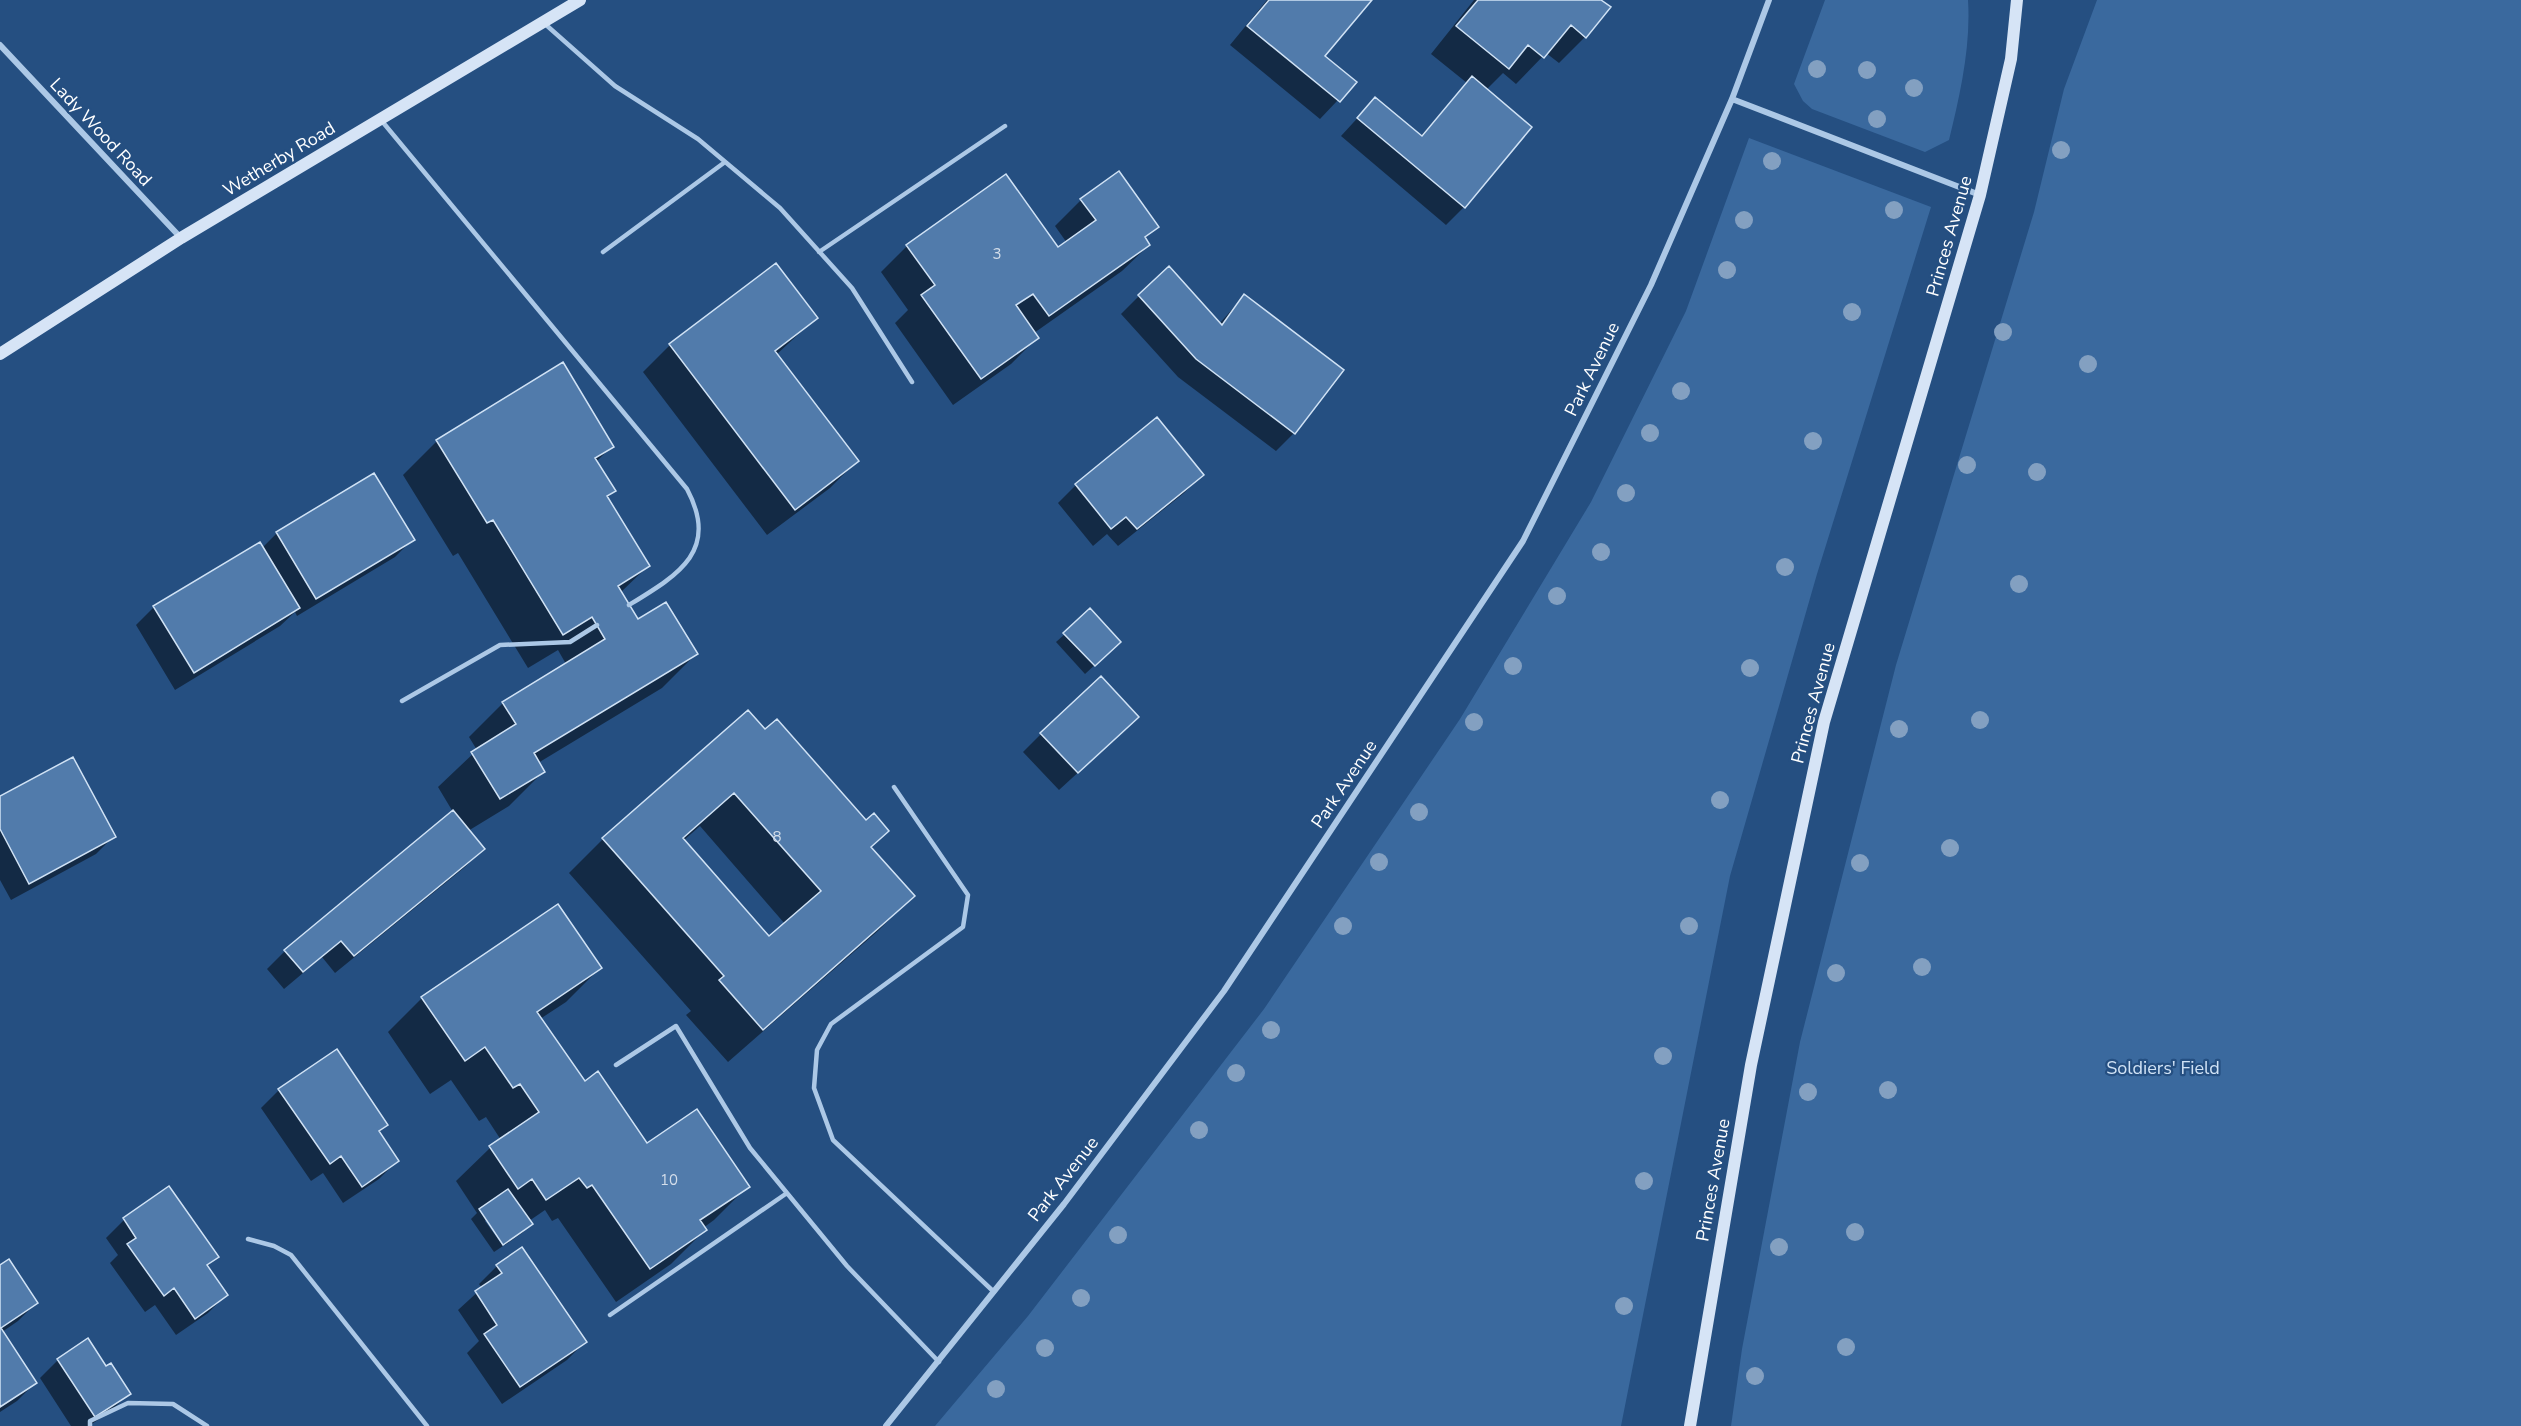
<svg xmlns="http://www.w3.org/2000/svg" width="2521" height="1426" font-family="'Nunito Sans',sans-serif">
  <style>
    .green { fill: #3a699e }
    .shadow { fill: #0007; fill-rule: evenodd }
    .building { fill: #517bab; stroke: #d0e2f5; stroke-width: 1.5; fill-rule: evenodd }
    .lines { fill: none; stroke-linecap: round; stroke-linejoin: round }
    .lane { stroke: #acc8e6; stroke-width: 4.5 }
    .street { stroke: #acc8e6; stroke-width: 6 }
    .secondary { stroke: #d6e4f6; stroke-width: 12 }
    .tree { fill: #83a0c1 }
    .labels { text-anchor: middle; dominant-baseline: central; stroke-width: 4.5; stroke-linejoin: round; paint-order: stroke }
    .number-label { font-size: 15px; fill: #d4deea }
    .street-label { font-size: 18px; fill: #fff; stroke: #254f81 }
    .park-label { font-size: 18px; fill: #d0e2f5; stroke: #254f81 }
  </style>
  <rect width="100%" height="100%" fill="#254f81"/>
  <path class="green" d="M1825,0H1968C1971,47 1960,95 1949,140L1925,152L1812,109L1803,101L1794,84Z
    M2097,0H2521V1426H1731L1742,1349L1800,1042L1896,665L2034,212L2064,89Z
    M1749,138L1931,207L1817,574L1730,876L1621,1426H935L1028,1316L1264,1009L1460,719L1591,502L1686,311Z"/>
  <path class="shadow" d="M1267,0H1370L1323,56L1355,82L1320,119L1230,45Z
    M1474,0H1599L1585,37L1559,63L1546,53L1516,84L1503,73L1486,90L1464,207L1446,225L1341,136L1375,99L1420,137L1467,83L1431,54Z
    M1081,200L1157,227L1144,239L1149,245L1122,271L1034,333L1037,338L1011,364L953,405L895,323L908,310L881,272L907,246L1058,249L1067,243L1055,226Z
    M776,265L816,318L776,355L857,461L830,488L767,535L643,372L670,345Z
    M1139,296L1219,324L1244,296L1294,433L1276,451L1178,377L1121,314Z
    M437,441L612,446L596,462L614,491L607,498L648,566L620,593L638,621L696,654L662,688L538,763L543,772L509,806L468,831L483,849L465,867L335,973L322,957L284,989L267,969L285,951L453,812L438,787L477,750L469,737L503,703L566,664L558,650L528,668L458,553L453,556L403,475Z
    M373,475L413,539L395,557L297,616L295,612L280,626L175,690L136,625L154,607L262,548L276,534Z
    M1202,475L1184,493L1118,546L1107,534L1093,546L1058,503L1076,485Z
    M1065,634L1111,650L1085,674L1056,642Z
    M764,731L912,896L879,930L728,1062L686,1015L691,1011L569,873L603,839ZM700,826L785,924L769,938L683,841Z
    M1041,734L1119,735L1059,790L1023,752Z
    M0,798L114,836L96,854L11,900L0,880Z
    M600,968L566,1002L540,1019L584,1083L647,1145L748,1186L714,1220L703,1228L705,1230L671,1264L616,1302L558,1218L552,1221L545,1210L529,1221L531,1224L522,1233L505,1245L487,1219L485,1221L503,1246L494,1252L471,1219L477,1213L456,1181L490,1148L501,1140L486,1117L479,1121L451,1080L430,1094L388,1032L422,998Z
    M279,1090L386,1125L378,1133L397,1161L379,1179L343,1203L323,1173L311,1181L261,1108Z
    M168,1188L217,1256L207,1267L226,1295L208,1313L176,1335L155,1305L145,1312L110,1263L118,1255L106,1238L124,1220Z
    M497,1266L585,1342L567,1360L502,1404L467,1353L479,1341L458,1310L482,1288L479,1284Z
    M0,1267L36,1303L18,1321L2,1332L35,1383L17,1401L0,1412Z
    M58,1360L106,1368L129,1393L111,1411L89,1426H71L40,1378Z"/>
  <path class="building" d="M1269,0H1372L1325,56L1357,82L1340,102L1247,26Z
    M1478,0H1601L1611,7L1586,38L1571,25L1544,58L1528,45L1509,69L1456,26Z
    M1472,76L1532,127L1465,208L1357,118L1375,97L1422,136Z
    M1119,171L1159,227L1145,237L1150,245L1049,316L1033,294L1016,305L1039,338L981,379L921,295L935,285L906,245L1006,174L1058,247L1096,220L1080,199Z
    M776,263L818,318L775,351L859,461L795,510L669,344Z
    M1169,266L1222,325L1244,294L1344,370L1295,434L1196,359L1138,295Z
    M563,362L614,447L595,458L616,491L607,496L650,566L618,586L638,619L666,602L698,654L534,753L545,772L500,799L471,752L516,724L502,702L605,639L592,617L563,635L493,520L487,523L436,440Z
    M1157,417L1204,475L1137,529L1126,517L1111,529L1075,484Z
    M374,473L415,540L316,599L276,532Z
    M260,542L300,608L194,673L153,606Z
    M1090,608L1121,642L1095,666L1063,633Z
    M1101,676L1139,717L1078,773L1040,733Z
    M748,710L765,729L777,719L866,820L874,813L889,831L871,847L915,896L763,1030L719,980L724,976L602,838ZM734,793L821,891L769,936L683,838Z
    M73,757L116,837L29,884L0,829V796Z
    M453,810L485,849L354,956L341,941L303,972L284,950Z
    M558,904L602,968L537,1012L585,1081L598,1071L647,1143L697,1109L750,1187L700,1220L707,1230L650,1269L592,1185L587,1188L579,1178L546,1200L532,1179L518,1189L489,1146L539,1112L520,1084L513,1088L485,1047L465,1061L421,997Z
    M337,1049L388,1125L379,1131L399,1161L362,1187L341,1156L330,1164L278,1089Z
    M169,1186L219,1257L207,1265L228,1295L195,1319L174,1288L164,1296L127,1244L136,1238L123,1218Z
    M508,1189L533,1224L503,1245L479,1209Z
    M522,1247L587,1342L520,1387L484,1334L497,1325L475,1291L502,1273L496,1265Z
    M9,1259L38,1303L1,1328L37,1383L0,1407V1265Z
    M88,1338L106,1366L111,1363L131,1394L95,1417L57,1359Z"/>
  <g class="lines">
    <path class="lane" d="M545,24L615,86L698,139L780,208L852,288L912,382
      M381,120L687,489C720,551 678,575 629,605
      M603,252L725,162
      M819,252L1005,126
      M402,701L500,645L570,642L597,625
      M894,787L968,895L963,927L831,1024L817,1050L814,1088L833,1140L994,1292
      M616,1065L676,1026L750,1148L847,1266L939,1362
      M248,1239L274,1246L291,1255L427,1426
      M610,1315L787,1193
      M90,1426V1421L128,1403L173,1404L207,1426"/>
    <path class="street" d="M0,45L181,238
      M1732,99L1980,195
      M886,1426L1064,1204L1224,991L1523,541L1651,285L1732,99L1769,0"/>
    <path class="secondary" d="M0,354L181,238L580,0
      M1690,1426L1751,1065L1824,722L1980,195L2011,59L2017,0"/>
  </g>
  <g class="tree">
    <circle cx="1817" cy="69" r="9"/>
    <circle cx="1867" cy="70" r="9"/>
    <circle cx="1914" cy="88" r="9"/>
    <circle cx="1877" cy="119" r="9"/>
    <circle cx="2061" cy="150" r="9"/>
    <circle cx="1772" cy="161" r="9"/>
    <circle cx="1894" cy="210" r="9"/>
    <circle cx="1744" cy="220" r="9"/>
    <circle cx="1727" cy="270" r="9"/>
    <circle cx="1852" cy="312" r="9"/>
    <circle cx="2003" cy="332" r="9"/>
    <circle cx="2088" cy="364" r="9"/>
    <circle cx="1681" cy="391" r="9"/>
    <circle cx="1650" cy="433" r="9"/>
    <circle cx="1813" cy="441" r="9"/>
    <circle cx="1967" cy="465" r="9"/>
    <circle cx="2037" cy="472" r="9"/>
    <circle cx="1626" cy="493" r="9"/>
    <circle cx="1601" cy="552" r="9"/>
    <circle cx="1785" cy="567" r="9"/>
    <circle cx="2019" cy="584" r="9"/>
    <circle cx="1557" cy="596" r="9"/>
    <circle cx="1513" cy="666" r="9"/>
    <circle cx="1750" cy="668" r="9"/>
    <circle cx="1980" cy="720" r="9"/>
    <circle cx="1474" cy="722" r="9"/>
    <circle cx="1899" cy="729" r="9"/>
    <circle cx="1720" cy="800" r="9"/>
    <circle cx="1419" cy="812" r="9"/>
    <circle cx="1950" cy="848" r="9"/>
    <circle cx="1379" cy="862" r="9"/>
    <circle cx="1860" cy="863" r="9"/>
    <circle cx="1343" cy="926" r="9"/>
    <circle cx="1689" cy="926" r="9"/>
    <circle cx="1922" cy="967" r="9"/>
    <circle cx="1836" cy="973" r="9"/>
    <circle cx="1271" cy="1030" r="9"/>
    <circle cx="1663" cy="1056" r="9"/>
    <circle cx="1236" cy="1073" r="9"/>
    <circle cx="1888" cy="1090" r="9"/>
    <circle cx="1808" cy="1092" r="9"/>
    <circle cx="1199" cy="1130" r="9"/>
    <circle cx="1644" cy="1181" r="9"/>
    <circle cx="1855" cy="1232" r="9"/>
    <circle cx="1118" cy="1235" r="9"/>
    <circle cx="1779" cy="1247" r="9"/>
    <circle cx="1081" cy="1298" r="9"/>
    <circle cx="1624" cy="1306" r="9"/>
    <circle cx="1846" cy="1347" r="9"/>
    <circle cx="1045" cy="1348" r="9"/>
    <circle cx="1755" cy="1376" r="9"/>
    <circle cx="996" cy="1389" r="9"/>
  </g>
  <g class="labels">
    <g class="number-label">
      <text x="997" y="254">3</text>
      <text x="777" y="837">8</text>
      <text x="669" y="1180">10</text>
    </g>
    <g class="street-label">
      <text transform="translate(101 132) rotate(47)">Lady Wood Road</text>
      <text transform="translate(279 159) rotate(-31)">Wetherby Road</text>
      <text transform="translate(1949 236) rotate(-74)">Princes Avenue</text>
      <text transform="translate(1592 369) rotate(-64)">Park Avenue</text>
      <text transform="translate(1813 703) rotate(-75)">Princes Avenue</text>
      <text transform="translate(1344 784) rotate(-56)">Park Avenue</text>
      <text transform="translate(1063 1179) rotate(-52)">Park Avenue</text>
      <text transform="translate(1713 1180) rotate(-80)">Princes Avenue</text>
    </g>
    <g class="park-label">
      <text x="2163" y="1068">Soldiers' Field</text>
    </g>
  </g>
</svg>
